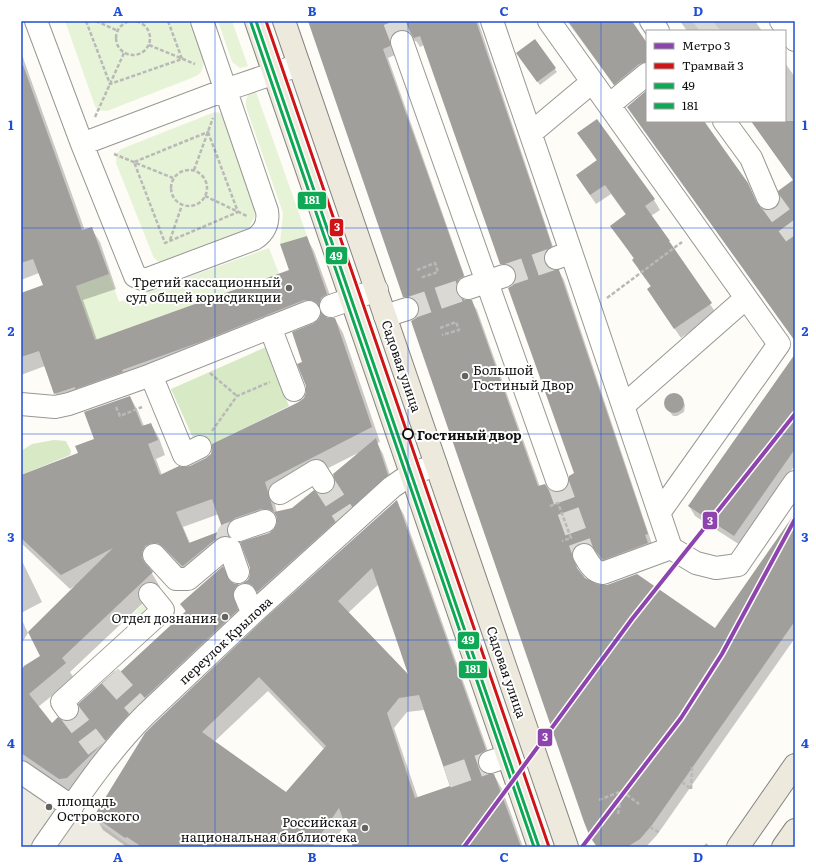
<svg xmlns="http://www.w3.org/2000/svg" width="816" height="868" font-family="Literata,serif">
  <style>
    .green { fill: #e7f3d7 }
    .forest { fill: #d8eac5 }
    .plaza { fill: #edebe2 }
    .shadow { fill: #0003; fill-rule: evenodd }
    .building { fill: #a19f9c; fill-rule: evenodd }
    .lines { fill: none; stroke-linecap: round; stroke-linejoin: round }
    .minor-tunnel { stroke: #dad9d4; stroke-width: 22; stroke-dasharray: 22 11; stroke-linecap: butt }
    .minor-casing { stroke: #979795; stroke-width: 24 }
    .major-casing { stroke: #858482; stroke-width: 24 }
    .path { stroke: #b9b9b8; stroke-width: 2.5; stroke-dasharray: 4 2; stroke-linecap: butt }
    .minor { stroke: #fffffe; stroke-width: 22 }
    .major { stroke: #ede9dc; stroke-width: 22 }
    .bus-1-casing { stroke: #fff; stroke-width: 6 }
    .bus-2-casing { stroke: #fff; stroke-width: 6 }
    .bus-1 { stroke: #10a855; stroke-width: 3 }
    .bus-2 { stroke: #10a855; stroke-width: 3 }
    .tram-1-casing { stroke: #fff; stroke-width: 6 }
    .tram-1 { stroke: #ce1417; stroke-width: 3 }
    .metro-1-casing { stroke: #fff; stroke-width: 7 }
    .metro-1 { stroke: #8e44ad; stroke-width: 4 }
    .grid { fill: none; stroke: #1d4ed8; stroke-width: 1; stroke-opacity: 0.55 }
    .poi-dot { fill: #646362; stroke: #fff; stroke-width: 1.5 }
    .stop-dot { fill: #fff; stroke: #111; stroke-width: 2 }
    .labels { text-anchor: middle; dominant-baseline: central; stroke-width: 4; stroke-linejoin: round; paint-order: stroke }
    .poi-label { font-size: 13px; fill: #111; stroke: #fff; text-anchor: end }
    .street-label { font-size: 13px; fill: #111; stroke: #fff }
    .stop-label { font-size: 13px; font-weight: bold; fill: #111; stroke: #fff; text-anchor: start }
    .line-badge { stroke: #fff; stroke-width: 1.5 }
    .badge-label { font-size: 11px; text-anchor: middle; font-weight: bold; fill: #fff }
    .neatline { fill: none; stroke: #1d4ed8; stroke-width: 1.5 }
    .grid-label { font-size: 13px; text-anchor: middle; font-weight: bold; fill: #1d4ed8 }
  </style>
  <rect width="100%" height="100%" fill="#fdfcf7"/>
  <path class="green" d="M65,21H191C195,33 211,64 199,74C198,75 196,76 194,77L107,111L98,110L95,106Z
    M218,21H232L248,66L240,68L232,62Z
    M255,89L307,236L280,244L283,213L246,107C245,97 248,94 255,89Z
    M215,112L220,113L223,118L254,209L255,216L248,229L164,262C159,262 156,261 153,256L116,163L117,153L121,149Z
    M269,248L279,274L95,340L76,286L109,274L119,302Z
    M146,601L156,611L138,629L128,619Z"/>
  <path class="forest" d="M266,347L289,406L209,446L204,435L194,440L171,389Z
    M54,440L66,441L71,451L70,455L21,475V451L32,444Z"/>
  <path class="plaza" d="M21,767L132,847H21Z"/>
  <path class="shadow" d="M309,21H478L556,256L551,260L549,266V269L559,271L564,280L652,544L609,569L597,554L590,552L578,559L577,568L584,578L591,583L715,629L795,516V638L657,835L646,847H598L417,318L420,312V308L416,306H409L404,297ZM411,39L417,42L420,47L424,45L501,264L506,273H513L517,275V279L514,285L576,474L568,488L561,493H554L540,487L477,310L471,301H465L461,299V295L468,286L388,58L395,55V49Z
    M567,21H631L647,45V72L620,93Z
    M680,21H755L762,31H687Z
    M535,40L557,72L540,85L519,57Z
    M21,52L85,231L91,228L100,242L116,289L83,300L97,340L291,270L306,237L314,251L335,309L329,313L327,318L335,319L343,333L380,442L377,443L383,454L395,490L266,606L253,597L245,583L248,580L270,534L275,530L278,524L277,523H270L243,533L192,581L150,567V570L160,587L70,672L74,678L38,707L52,724L68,722L75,720L118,675L186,612L181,604L231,583L235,585H239L247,599L245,625L68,793L21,761V672L42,657L76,585L70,589L21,543V476L79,454L95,440L130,397L138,411L144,426L151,424L159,438L165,455L156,459L162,475L190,467L206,459L305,398L307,393L304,362L314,324L320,320L322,315H313L64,408L56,394L45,366L21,375V294L44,286L39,273L21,280ZM358,453L331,493L292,509L277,513L273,496ZM219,514L224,531L190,543L183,527Z
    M785,63L795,77V341L634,116L628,107L647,91V121H703L747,184L759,208L766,211L774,210L779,206L794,181L751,121H785Z
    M597,120L654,200L660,210L651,216L716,313L681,338L654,299L651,287L639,270L634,259L611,226L626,215L611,194L596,204L577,176L597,161L579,133Z
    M795,356V465L740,545L695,516L689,506Z
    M669,395H677L681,397L685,405L684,412L677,416H673L665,406V402Z
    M396,501L404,515L493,765L489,768L485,774L494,775L502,789L523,847H354L346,824L329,847H127L103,830L95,816ZM379,584L411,678L348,613ZM268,691L324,749L287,793L214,742ZM424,710L451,787L418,798L394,728L407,712Z
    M21,559L42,602L21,613Z
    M21,618L28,633L21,644Z"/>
  <path class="building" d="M308,21H476L552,246L546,251L544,256V262L549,268L554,270H559L648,534L645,535L648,543L603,560L590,544L583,543L577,545L573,549L572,556L577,568L585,578L597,584L607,585L637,574L715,628L795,513V621L652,825L640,839L627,847H597L590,837L584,822L411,321L416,318L419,312V305L415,300L410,297H403ZM398,30H405L410,32L414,38L420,36L500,264H507L513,267L516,272V279L513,285L508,288L574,473L569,476V482L567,488L561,492H554L549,490L545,484L538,486L472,300H465L459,297L456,292V285L459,279L464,276L383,49L390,46V40L392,34Z
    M568,21H632L647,43V62L639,64L614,85Z
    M535,39L556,68L537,82L516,53Z
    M21,65H23L82,230L92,227L109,274L76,286L95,340L289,270L280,244L307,236L327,294L321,298L319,305L316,302L311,300H304L203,341L122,370L123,372L75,389V387L54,394L39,351L21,357V293L43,285L33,259L21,263Z
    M647,90V121H704L748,183L757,203L761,208L766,210H773L778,206L780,199L778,191L793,180L751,121H795V341L627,107Z
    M597,119L655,199L645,206L670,241H669L712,303L674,329L647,289L651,286L632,260L634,258L610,226L626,214L605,185L590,195L576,175L597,160L577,133Z
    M321,313L328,318H335L372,427L265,482L274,512L268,509H261L235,518L230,522L227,527L228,536H222L217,538L183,566H182L163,547L158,543H152L145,546L142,552V558L145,563L153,572L62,658L66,663L29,694L52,723L58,717L62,720L68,721L75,719L78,714L79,708L78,704L115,671L118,674L186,611L180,604L223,566L230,581L235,584H239L235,588L233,594L238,610L136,706L105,741L67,778L59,779L21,753V670L24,666L40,656L28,632L113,548L61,575L21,538V475L78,453L75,446L94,439L84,412L130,396L142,426L151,423L158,440L148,444L160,475L179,466L183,467L190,466L206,458L211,454L212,448V444L299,402L304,398L306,392V386L297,364L302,362L292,332L314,323L319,319ZM212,499L223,530L189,543L176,512Z
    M795,354V449L734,536L688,506Z
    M664 403a10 10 0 1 1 20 0a10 10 0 1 1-20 0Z
    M376,438L388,475L257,592L252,585L247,583H243L248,580L250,575V568L240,542L269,533L274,529L277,523V517L274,512L292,508L314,490L318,493L323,494L330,492L334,487L335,482L333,474Z
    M397,500L486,750L481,753L478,759V766L481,771L487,774H494L521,847H353L339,808L312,847H142L127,837L125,838L94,816L145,733L154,724L262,621ZM372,568L408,674L338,601ZM259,677L326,746L286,792L202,732ZM419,695L450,786L415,798L387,713L399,698Z"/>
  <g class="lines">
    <path class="minor-tunnel" d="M394,21L402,42
      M700,31L713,21
      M768,198L795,235
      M504,276L556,258
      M407,309L468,288
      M557,480L584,555
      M323,482L345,516
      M226,541L228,534L239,530
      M110,676L139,708
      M67,709L97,748
      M447,777L490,762"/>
    <g class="minor-casing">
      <path id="minor" d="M36,21L82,144L133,271L135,276L145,280L254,239C264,233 269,223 267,211L202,21
        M492,21L571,252
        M549,21L779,344L659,513
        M651,21L658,31
        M781,21L795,40
        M402,42L557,480
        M609,105L647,74
        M724,121L751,158L768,198
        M531,133L592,82
        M82,144L225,90L299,65
        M556,258L571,252L671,548L696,563L716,568L738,565L795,482
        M468,288L504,276
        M331,306L377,290
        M385,316L407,309
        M270,327L294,390
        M21,404L55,407L69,404L151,375
        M623,406L746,298
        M200,447L184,455L151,375L309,312
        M280,493L316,471L323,482
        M239,530L265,521
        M154,555L176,579H188L225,548L230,549L238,572
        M584,555C589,563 593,572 603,573L671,548
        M245,595L250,607L254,612
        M67,709L62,702L163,610L150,594
        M490,762L508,756
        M21,772L72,807
        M43,847C75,802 106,754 145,715L254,612L392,487L411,474L436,465"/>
    </g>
    <g class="major-casing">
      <path id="major" d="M256,21L539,847
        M284,21L567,847
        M738,847L795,765
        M783,847L795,830"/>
    </g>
    <path class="path" d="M86,21L110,84L182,59L168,21
      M96,21L118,31
      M116 38a17 17 0 1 1 34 0a17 17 0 1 1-34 0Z
      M149,45L195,64
      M95,117L124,53
      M208,132L238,212L165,243L134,162Z
      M114,154L173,178
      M171 188a18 18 0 1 1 36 0a18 18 0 1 1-36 0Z
      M194,170L213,118
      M205,196L247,216
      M170,240L182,205
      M417,270L435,263L438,272L420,278
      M607,298L682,242
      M440,328L456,322L459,330L442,335
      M210,373L237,396
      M116,407L120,416L142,407
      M212,431L237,396L270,382
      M550,506L558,503L571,538L562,541
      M682,782L691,789
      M691,789L692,767
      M622,791L639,804
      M599,800L622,791
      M618,814L622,791
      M650,827L660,833
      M705,847L707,844"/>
    <use href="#minor" class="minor"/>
    <use href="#major" class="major"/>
    <g class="bus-1-casing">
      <path id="bus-1" d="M256,21L539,847"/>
    </g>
    <g class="bus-2-casing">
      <path id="bus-2" d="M251,23L534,847"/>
    </g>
    <use href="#bus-1" class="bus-1"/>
    <use href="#bus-2" class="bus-2"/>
    <g class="tram-1-casing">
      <path id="tram-1" d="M266,21L549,847"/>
    </g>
    <use href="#tram-1" class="tram-1"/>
    <g class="metro-1-casing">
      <path id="metro-1" d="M464,847L632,619L795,414
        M582,847L681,718L722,654L795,519"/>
    </g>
    <use href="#metro-1" class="metro-1"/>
  </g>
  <path class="grid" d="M215,21V847M408,21V847M601,21V847M21,228H795M21,434H795M21,640H795"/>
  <g class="poi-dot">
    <circle cx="289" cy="288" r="4"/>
    <circle cx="465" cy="376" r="4"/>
    <circle cx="225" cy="617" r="4"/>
    <circle cx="49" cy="807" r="4"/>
    <circle cx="365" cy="828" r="4"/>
  </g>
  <circle class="stop-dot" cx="408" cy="434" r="5"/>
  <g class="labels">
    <g class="poi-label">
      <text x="281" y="281">Третий кассационный<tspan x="281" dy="15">суд общей юрисдикции</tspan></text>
      <text x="473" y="369" text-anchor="start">Большой<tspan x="473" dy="15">Гостиный Двор</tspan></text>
      <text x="217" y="617">Отдел дознания</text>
      <text x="57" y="800" text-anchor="start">площадь<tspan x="57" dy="15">Островского</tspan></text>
      <text x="357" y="821">Российская<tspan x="357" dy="15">национальная библиотека</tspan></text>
    </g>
    <g class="street-label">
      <text transform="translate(402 366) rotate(71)">Садовая улица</text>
      <text transform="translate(225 640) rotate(-43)">переулок Крылова</text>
      <text transform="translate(507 672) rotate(71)">Садовая улица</text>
    </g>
    <g class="stop-label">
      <text x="417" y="434">Гостиный двор</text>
    </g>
  </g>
  <g class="line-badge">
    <rect x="297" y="191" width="30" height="19" rx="4" fill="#10a855"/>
    <rect x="329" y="218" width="15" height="19" rx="4" fill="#ce1417"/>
    <rect x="325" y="246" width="23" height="19" rx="4" fill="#10a855"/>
    <rect x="702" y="511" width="16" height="19" rx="4" fill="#8e44ad"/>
    <rect x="457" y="631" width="23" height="19" rx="4" fill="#10a855"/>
    <rect x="458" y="660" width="30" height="19" rx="4" fill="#10a855"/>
    <rect x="537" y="728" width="16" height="19" rx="4" fill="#8e44ad"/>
  </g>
  <g class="badge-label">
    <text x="312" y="204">181</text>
    <text x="337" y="231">3</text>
    <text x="336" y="260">49</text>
    <text x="710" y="525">3</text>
    <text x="468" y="644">49</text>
    <text x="473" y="673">181</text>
    <text x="545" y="741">3</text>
  </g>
  <rect width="816" height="868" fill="none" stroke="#ffffff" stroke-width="44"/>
  <rect x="646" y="30" width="140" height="92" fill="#ffffff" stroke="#a0a0a0"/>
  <rect x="654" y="43" width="20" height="6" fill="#8e44ad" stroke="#a0a0a0"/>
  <text x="682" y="50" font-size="12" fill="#111111">Метро 3</text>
  <rect x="654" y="63" width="20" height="6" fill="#ce1417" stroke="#a0a0a0"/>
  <text x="682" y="70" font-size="12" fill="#111111">Трамвай 3</text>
  <rect x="654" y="83" width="20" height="6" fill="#10a855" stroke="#a0a0a0"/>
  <text x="682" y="90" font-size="12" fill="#111111">49</text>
  <rect x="654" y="103" width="20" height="6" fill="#10a855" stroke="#a0a0a0"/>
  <text x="682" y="110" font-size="12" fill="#111111">181</text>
  <rect x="22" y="22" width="772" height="824" class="neatline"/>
  <g class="grid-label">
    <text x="118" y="16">A</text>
    <text x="312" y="16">B</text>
    <text x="504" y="16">C</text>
    <text x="698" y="16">D</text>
    <text x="11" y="130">1</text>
    <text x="805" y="130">1</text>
    <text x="11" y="336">2</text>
    <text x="805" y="336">2</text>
    <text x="11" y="542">3</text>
    <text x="805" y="542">3</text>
    <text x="11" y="748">4</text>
    <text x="805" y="748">4</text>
    <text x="118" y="862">A</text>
    <text x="312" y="862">B</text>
    <text x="504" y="862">C</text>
    <text x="698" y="862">D</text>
  </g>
</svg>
